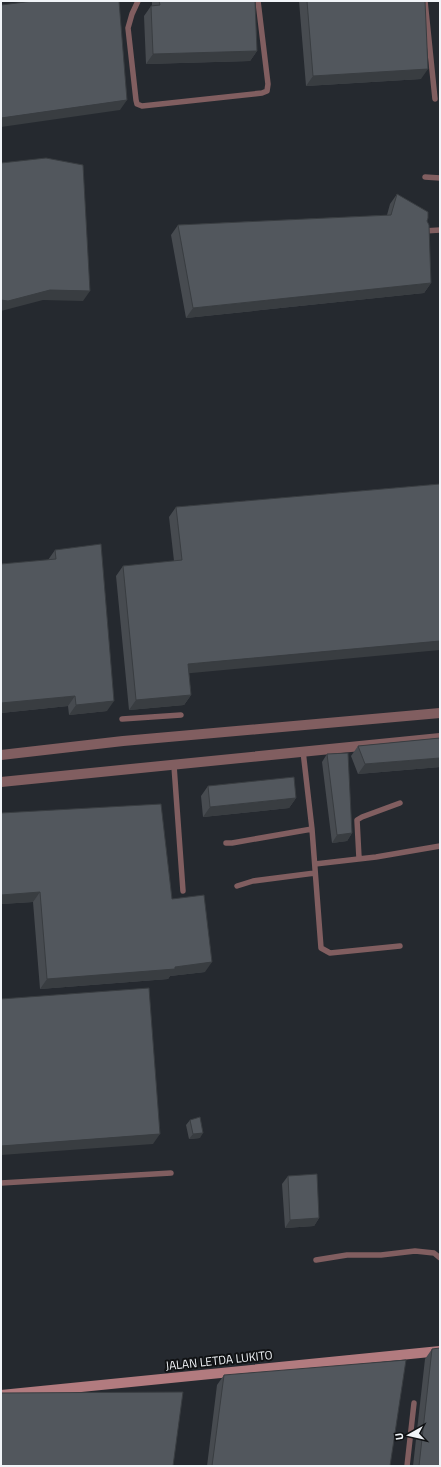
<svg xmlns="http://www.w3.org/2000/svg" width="441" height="1467" font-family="'Titillium Web',sans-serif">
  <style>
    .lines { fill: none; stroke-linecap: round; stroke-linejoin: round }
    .lane { stroke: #815e60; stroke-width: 5.5 }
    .street { stroke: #815e60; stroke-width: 10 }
    .secondary { stroke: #b27b7f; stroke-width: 10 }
    .wall { fill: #474b50 }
    .shaded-wall { fill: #393d41 }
    .building { fill: #52575d; stroke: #393d41 }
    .labels { text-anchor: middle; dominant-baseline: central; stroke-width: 4; stroke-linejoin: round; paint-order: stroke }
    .street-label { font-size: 12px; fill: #f1f4f8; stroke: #101214 }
  </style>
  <rect width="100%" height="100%" fill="#25292f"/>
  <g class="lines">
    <path class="lane" d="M138,1L132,14L128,28L136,100L137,104L142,106L262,93L267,91L268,84L258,1
      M425,1L435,99
      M425,177L440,178
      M424,231L440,230
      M122,719L181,715
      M303,751L312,829L321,948L330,953L400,946
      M174,766L183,891
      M226,843H232L312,829
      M359,858L357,820L362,817L400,803
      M315,864L376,857L440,846
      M237,886L253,881L315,873
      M1,1183L171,1173
      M316,1260L347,1255H381L415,1251L434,1253L440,1258
      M407,1466L414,1403"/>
    <path class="street" d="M1,755L123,741L440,713
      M1,782L440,738"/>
    <path class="secondary" d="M1,1395L440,1351"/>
  </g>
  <path class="wall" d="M152,1H255L257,51L250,61L146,64L144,16L151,6H152Z
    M299,1H425L421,79L306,86Z
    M397,194L427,221L431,283L424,293L186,318L171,235L178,225L387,215L390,204Z
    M440,484L189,673L191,695L184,705L129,710L116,576L123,566L174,561L169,517L176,507Z
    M55,550L107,711L69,715L68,706L1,713V564L48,560Z
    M440,738V767L358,774L351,756L358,746Z
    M327,754L352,833L347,841L332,843L322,762Z
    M208,786L296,798L289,808L203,817L201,796Z
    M1,813L172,899L205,972L170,976L168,979L40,989L33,902L1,904Z
    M190,1120L200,1138L189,1139L186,1125Z
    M288,1176L319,1218L314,1226L285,1228L282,1184Z
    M432,1349L440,1466H413L425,1359Z
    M224,1375L390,1466H207L217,1385Z"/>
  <path class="shaded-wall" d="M257,51L250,61L146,64L153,54Z
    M428,69L421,79L306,86L313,76Z
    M127,100L120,110L1,127V118Z
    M431,283L424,293L186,318L193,308Z
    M50,290L90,291L83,301L43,300L1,311V300Z
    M440,641V650L181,674L188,664Z
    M191,695L184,705L129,710L136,700Z
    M75,696L68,706L1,713V703Z
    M114,701L107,711L69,715L76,705Z
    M440,758V767L358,774L365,764Z
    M296,798L289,808L203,817L210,807Z
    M352,833L347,841L332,843L337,835Z
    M40,892L33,902L1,904V895Z
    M212,962L205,972L170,976L168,979L40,989L47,979L175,967Z
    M203,1133L200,1138L189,1139L193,1134Z
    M160,1134L153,1144L1,1155V1146Z
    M319,1218L314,1226L285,1228L290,1220Z"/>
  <path class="building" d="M33,1H119L127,100L1,118V5Z
    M159,1H255L257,51L153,54L151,6L160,5Z
    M307,1H425L428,69L313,76Z
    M46,158L83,165L90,291L50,290L8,301L1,300V163Z
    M397,194L428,212V218L427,221L429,225L431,283L193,308L178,225L391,215Z
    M440,484V641L188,664L191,695L136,700L123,566L182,560L176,507Z
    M101,544L114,701L76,705L75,696L1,703V564L56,559L55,550Z
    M440,738V758L365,764L358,746Z
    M348,753L352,833L337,835L327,754Z
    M294,777L296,798L210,807L208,786Z
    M161,804L172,899L204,895L212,962L175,967V969L47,979L40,892L1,895V813Z
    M149,988L160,1134L1,1146V999Z
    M200,1117L203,1133L193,1134L190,1120Z
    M317,1174L319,1218L290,1220L288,1176Z
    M440,1348V1466H419L432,1349Z
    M406,1360L390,1466H212L224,1375Z
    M183,1392L173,1466H1V1393Z"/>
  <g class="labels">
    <g class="street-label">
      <text transform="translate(219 1360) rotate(-6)">JALAN LETDA LUKITO</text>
    </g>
  </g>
  <rect width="441" height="1467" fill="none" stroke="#f1f4f8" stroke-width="4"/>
  <g transform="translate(409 1435) rotate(262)" stroke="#101214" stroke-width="3" paint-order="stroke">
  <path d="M0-3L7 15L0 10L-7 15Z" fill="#f1f4f8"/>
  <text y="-6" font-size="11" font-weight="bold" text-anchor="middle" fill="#f1f4f8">U</text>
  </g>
</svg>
